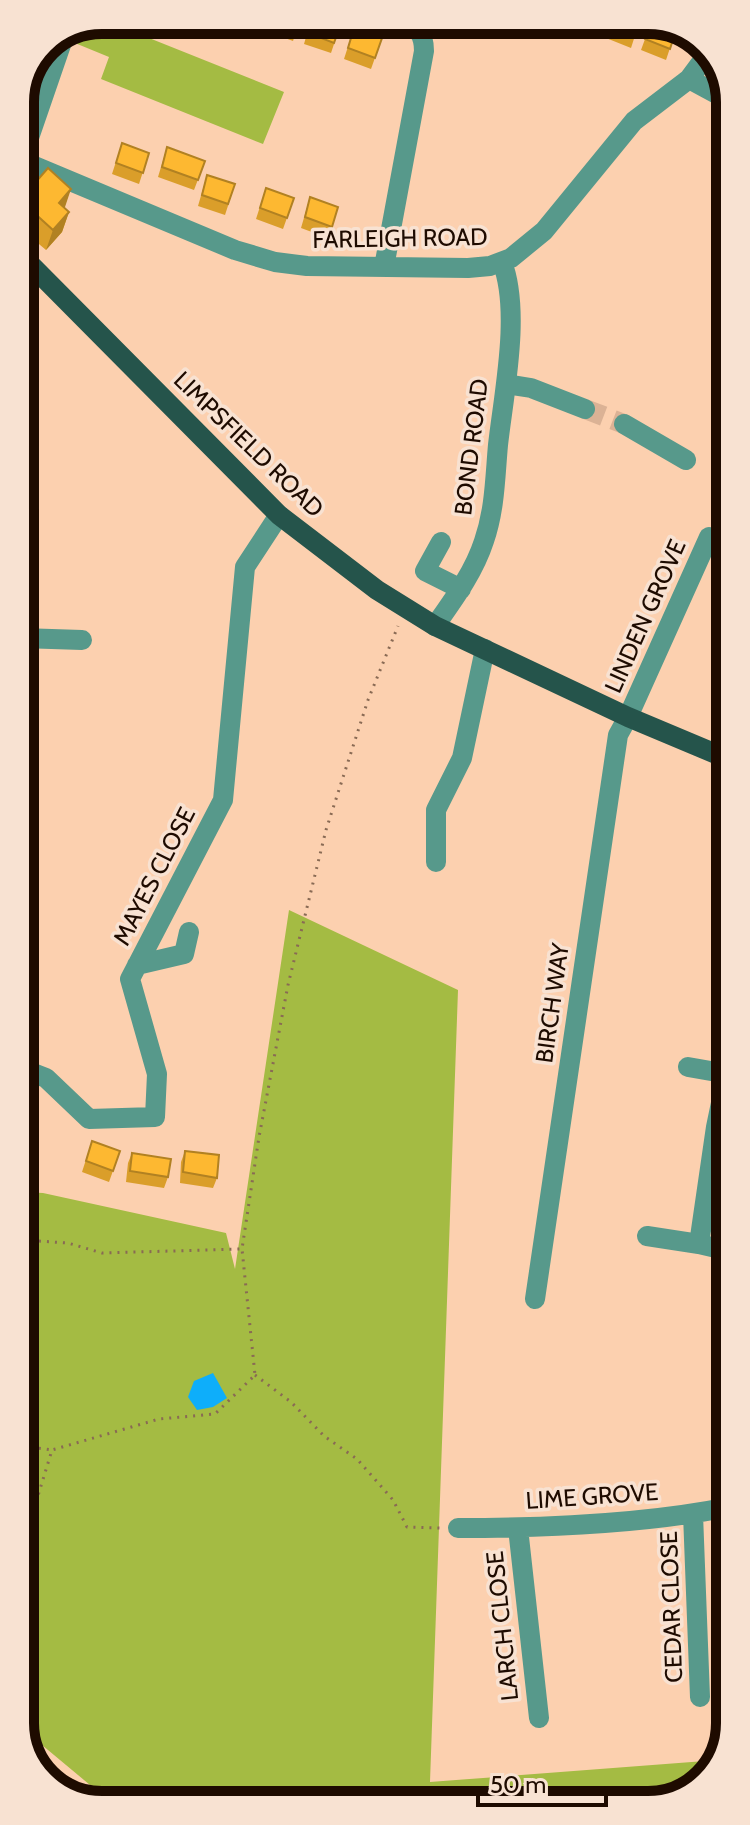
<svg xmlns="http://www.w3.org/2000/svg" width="750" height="1825" font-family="Cabin,sans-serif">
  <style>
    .green { fill: #a4bb43 }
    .water { fill: #0eaefa }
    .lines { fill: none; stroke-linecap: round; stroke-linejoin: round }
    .minor-tunnel { stroke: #dbb295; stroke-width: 20; stroke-dasharray: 20 10; stroke-linecap: butt }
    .path { stroke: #896a54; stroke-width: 3; stroke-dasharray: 2 6; stroke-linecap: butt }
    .minor { stroke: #57998b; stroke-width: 20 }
    .major { stroke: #25544b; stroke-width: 20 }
    .wall { fill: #da9e2a }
    .shaded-wall { fill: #b18122 }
    .building { fill: #fdb831; stroke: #b18122; stroke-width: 2 }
    .labels { text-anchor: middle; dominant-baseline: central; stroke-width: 7; stroke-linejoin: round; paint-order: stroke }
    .street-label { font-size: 24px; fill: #1e0b00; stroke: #f8e2d2 }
    .rim { fill: none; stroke: #1e0b00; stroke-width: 10 }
  </style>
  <rect width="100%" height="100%" fill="#fcd0af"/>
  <path class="green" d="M104,20L284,92L263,144L101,79L109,57L70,41L73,32Z
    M289,910L458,990L430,1782L718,1760L713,1772L674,1801L415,1803L417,1786L257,1787L167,1797L156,1804L114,1805L24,1730L23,1192L43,1193L226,1233L235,1269Z
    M24,1747L95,1804L52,1788Z"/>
  <path class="water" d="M213,1373L227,1398L213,1407L197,1410L188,1397L194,1381Z"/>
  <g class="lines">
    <path class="minor-tunnel" d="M585,409L624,424"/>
    <path class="path" d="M23,1240L68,1243L102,1253L241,1249
      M23,1246L34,1242
      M255,1375L291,1402L324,1436L357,1459L393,1500L407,1527L441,1528
      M23,1446L52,1450
      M24,1513L37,1499L52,1450L159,1419L215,1414L255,1375L242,1249L259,1137L288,985L326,830L368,700L398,626"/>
    <path class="minor" d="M689,79L726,99
      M20,118L42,50
      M20,160L235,250L275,262L307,266L468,268L490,266L511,258L544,231L634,121L689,79L709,52
      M21,161L64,36
      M384,267L424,51C424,32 416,26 399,20
      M506,384L531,388L585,409
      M624,424L686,460
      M441,542L425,571L461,589
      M435,626C454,599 474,572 484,541C495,509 495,478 498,445C504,392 521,311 502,262
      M21,638L82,640
      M22,711L25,639
      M436,862V810L462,758L485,649
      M137,965L184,954L189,932
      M688,1067L728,1074
      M23,1069L46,1078L89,1119L155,1117L157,1074L130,979L223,800L245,567L279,515
      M727,1074L716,1127L699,1244L729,1251
      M647,1236L699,1244
      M535,1299L618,735L628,717L709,537
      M693,1514L700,1697
      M458,1528C546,1528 644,1524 729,1507
      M518,1528L539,1718"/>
    <path class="major" d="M21,255L279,515L377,590L435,626L628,717L728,759"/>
  </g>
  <path class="wall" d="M232,20H257L254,28Z
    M270,20H300L293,41L266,31Z
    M311,20L341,23L331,53L304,44Z
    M612,20H640L631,48L606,38Z
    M652,20L676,30L666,60L641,50Z
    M354,28L382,38L371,69L344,59Z
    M122,143L149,153L139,184L112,174Z
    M167,147L205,161L194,190L158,177Z
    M20,172L69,212L62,232L46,250L20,228Z
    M207,175L235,184L225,215L198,206Z
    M266,188L294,198L283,229L256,219Z
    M310,197L338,207L328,238L301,228Z
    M92,1141L120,1151L109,1182L82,1172Z
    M185,1151L217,1178L213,1188L180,1183L181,1162Z
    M132,1153L168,1177L164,1188L126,1182L128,1163Z"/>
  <path class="shaded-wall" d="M71,189L64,210L59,203Z
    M69,212L62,232L46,250L53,230Z"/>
  <path class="building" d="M270,20H300L297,30Z
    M311,20H334L341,23L334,43L308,33Z
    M612,20H640L635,37L610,27Z
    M652,20L676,30L670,49L645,39Z
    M354,28L382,38L375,58L348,48Z
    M122,143L149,153L143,173L116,163Z
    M167,147L205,161L198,180L162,167Z
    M48,168L71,189L59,203L69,212L53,230L20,200V172L34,184Z
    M207,175L235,184L228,204L202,195Z
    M266,188L294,198L287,218L260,208Z
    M310,197L338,207L332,227L305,217Z
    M92,1141L120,1151L113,1171L86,1161Z
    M185,1151L219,1155L217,1178L183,1172Z
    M132,1153L171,1159L168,1177L130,1171Z"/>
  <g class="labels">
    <g class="street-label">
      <text transform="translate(400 238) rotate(-1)">FARLEIGH ROAD</text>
      <text transform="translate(249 444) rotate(44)">LIMPSFIELD ROAD</text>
      <text transform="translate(471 447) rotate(-83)">BOND ROAD</text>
      <text transform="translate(645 616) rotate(-66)">LINDEN GROVE</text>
      <text transform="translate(154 876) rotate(-63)">MAYES CLOSE</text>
      <text transform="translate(552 1003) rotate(-82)">BIRCH WAY</text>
      <text transform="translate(592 1496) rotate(-4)">LIME GROVE</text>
      <text transform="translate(671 1607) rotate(-92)">CEDAR CLOSE</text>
      <text transform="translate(502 1626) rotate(-96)">LARCH CLOSE</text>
    </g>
  </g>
  <path d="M0 0H750V1825H0ZM102 34H648A68 68 0 0 1 716 102V1723A68 68 0 0 1 648 1791H102A68 68 0 0 1 34 1723V102A68 68 0 0 1 102 34Z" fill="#f8e2d2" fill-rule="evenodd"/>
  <path class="rim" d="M102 34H648A68 68 0 0 1 716 102V1723A68 68 0 0 1 648 1791H102A68 68 0 0 1 34 1723V102A68 68 0 0 1 102 34Z"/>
  <path d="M478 1793v12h128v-12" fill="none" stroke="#1e0b00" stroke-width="4"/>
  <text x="490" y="1793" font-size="24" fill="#1e0b00" stroke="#f8e2d2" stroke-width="6" paint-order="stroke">50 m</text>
</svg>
